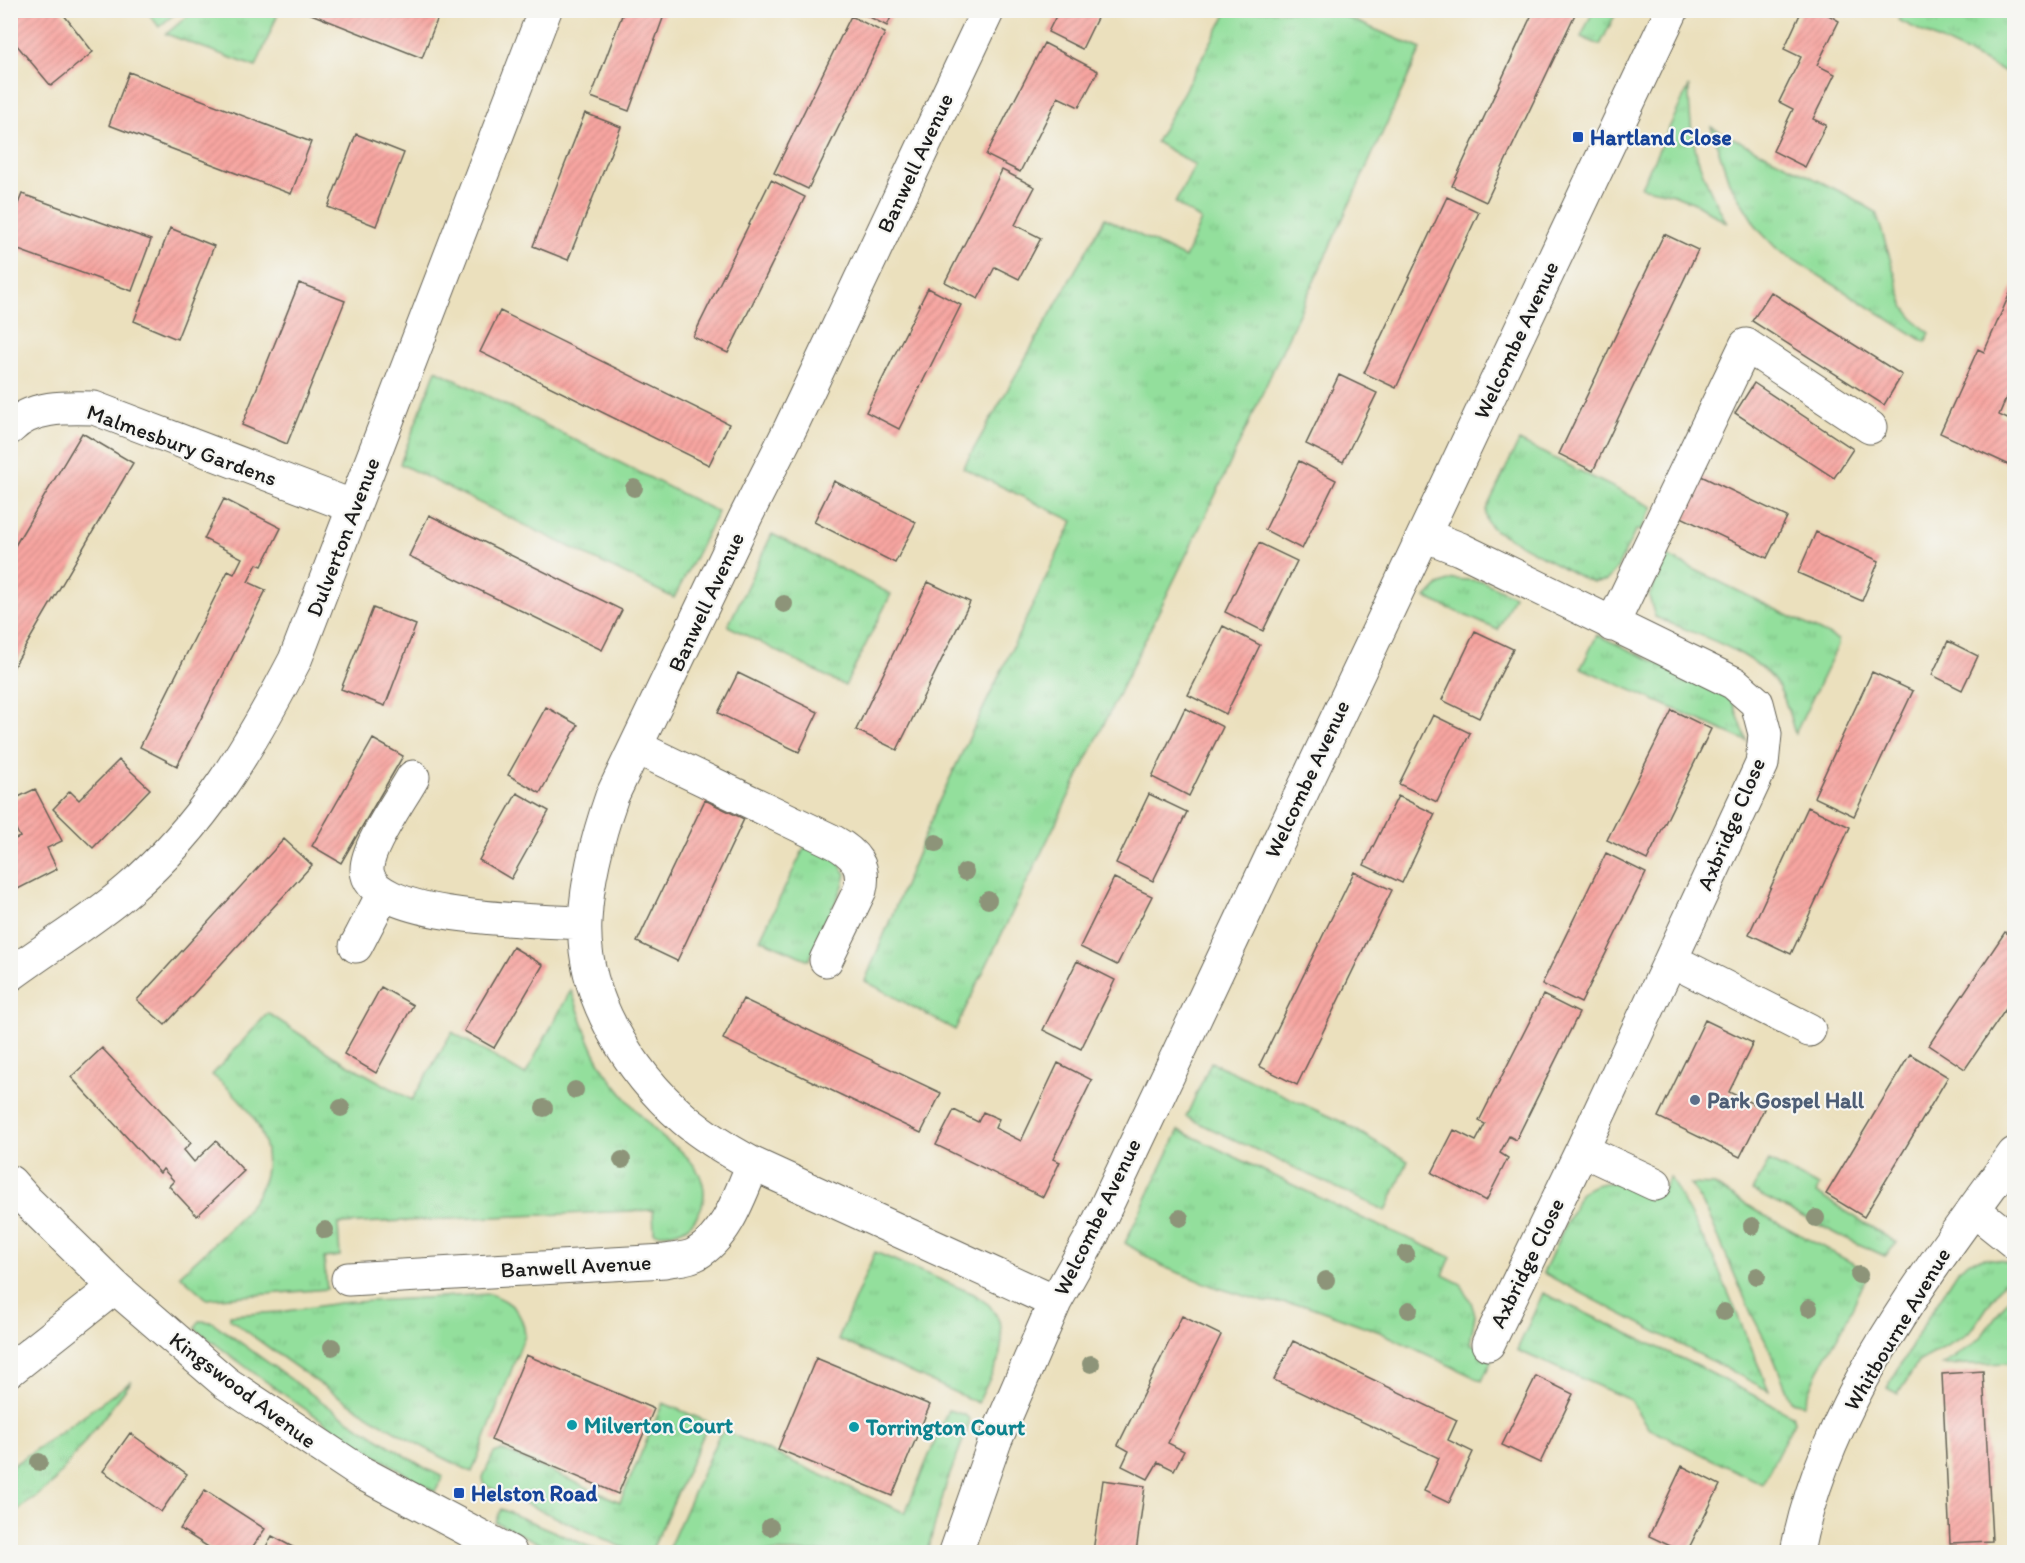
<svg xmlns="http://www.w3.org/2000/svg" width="2025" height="1563" font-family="Itim,sans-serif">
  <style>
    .grass { fill: url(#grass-tufts); stroke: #587e5c; stroke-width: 1.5 }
    .building { fill: url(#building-hatch) }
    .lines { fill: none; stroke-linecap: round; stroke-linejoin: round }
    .minor-casing { stroke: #646154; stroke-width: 35 }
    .minor { stroke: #fff; stroke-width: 33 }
    .tree { fill: #8d9479 }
    .transit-dot { fill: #1a4fb4; stroke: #f6f6f2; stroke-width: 2 }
    .service-dot { fill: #5c6f8a; stroke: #f6f6f2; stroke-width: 2 }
    .culture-dot { fill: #0f9aa8; stroke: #f6f6f2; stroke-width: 2 }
    .labels { text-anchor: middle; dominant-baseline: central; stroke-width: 4.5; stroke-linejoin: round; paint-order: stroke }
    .transit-label { font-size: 22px; font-weight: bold; fill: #164399; stroke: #f6f6f2; text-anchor: start }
    .street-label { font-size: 22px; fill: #1c1c1c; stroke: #f6f6f2 }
    .service-label { font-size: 22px; font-weight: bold; fill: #4e5e75; stroke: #f6f6f2; text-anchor: start }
    .culture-label { font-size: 22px; font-weight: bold; fill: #0d838f; stroke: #f6f6f2; text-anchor: start }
  </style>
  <defs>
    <pattern id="grass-tufts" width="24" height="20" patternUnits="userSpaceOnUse" patternTransform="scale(1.5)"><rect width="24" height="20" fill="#93df9c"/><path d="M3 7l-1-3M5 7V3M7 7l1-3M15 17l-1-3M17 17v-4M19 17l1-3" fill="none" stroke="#7ebf86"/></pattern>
    <pattern id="building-hatch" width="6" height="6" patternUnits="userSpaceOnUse" patternTransform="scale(1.5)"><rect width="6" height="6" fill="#f7a5a0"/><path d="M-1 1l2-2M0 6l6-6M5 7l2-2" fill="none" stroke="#d38d89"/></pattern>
  </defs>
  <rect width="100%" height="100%" fill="#f6f6f2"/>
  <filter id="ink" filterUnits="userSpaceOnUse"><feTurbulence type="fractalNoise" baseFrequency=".0167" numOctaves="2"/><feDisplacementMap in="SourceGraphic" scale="12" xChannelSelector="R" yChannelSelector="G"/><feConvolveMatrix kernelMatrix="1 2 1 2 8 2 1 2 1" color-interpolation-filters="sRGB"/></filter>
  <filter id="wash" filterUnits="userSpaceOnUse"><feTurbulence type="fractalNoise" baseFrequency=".008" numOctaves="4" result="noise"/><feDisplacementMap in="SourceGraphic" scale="24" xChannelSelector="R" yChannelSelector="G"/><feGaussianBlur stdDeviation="1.35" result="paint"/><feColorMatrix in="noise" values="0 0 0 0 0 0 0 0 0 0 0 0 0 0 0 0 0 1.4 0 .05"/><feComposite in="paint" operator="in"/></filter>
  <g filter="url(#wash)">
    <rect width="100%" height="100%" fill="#ebe0bd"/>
    <path class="grass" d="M195,10H279V11L256,67L166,34Z
      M147,11H178L159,27Z
      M1228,11H1332L1421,49L1215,496L955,1030L865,981L939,801L1073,521L963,468L1105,218L1185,258L1201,220L1175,203L1195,165L1156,142Z
      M1593,11H1617L1600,45L1581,37Z
      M1903,11H2014V76L1898,20Z
      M1689,86C1689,144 1699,172 1727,223L1697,204L1674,194L1641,187Z
      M1711,127L1849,196L1876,212L1905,308L1918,324L1930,333L1925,342L1778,250L1758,229L1729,182Z
      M436,370L718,512L674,598L400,464Z
      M1519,441L1653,507L1640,531L1636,530L1617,568L1606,581L1593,582L1584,579L1496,531C1488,524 1484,521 1486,510Z
      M772,534L891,594L845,686L728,626Z
      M1667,556L1838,640V645L1795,734C1790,718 1787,701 1778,686C1756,651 1692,633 1655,617L1649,596Z
      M1453,579L1482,581L1514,596L1498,630L1426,598L1439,585Z
      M1597,635L1724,694L1734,705L1747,741L1581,668Z
      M808,840L831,850L846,874L843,886L809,960L760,939Z
      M571,990C582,1017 588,1046 605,1071C618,1090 642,1118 659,1134C665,1141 674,1145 681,1151C702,1170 713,1194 695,1219C685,1233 670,1235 654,1233L653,1210L338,1224L340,1256L324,1258L327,1289L207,1299L180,1275C201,1255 224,1236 243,1214C290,1162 260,1111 212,1075L268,1013L333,1056L412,1100L452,1032L525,1075Z
      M1211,1062L1344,1123L1408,1161L1386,1211L1186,1117Z
      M1179,1130L1366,1220L1451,1257L1443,1275L1461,1284L1471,1302L1475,1315L1470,1343L1493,1357L1482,1381L1380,1332L1306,1305L1265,1302L1215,1287L1164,1267L1125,1243Z
      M1769,1161L1819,1186L1816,1193L1897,1243L1885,1256L1839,1235L1752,1191Z
      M1670,1177L1716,1263L1769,1391L1543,1273L1580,1194C1605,1173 1632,1186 1661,1193Z
      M1690,1184L1714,1185L1758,1212L1869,1272L1843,1327L1820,1367L1804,1404L1791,1401L1772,1354L1751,1313L1708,1213Z
      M875,1252L974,1294L989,1305L997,1316L1001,1327L1002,1341L999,1359L978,1403L838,1339Z
      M1984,1258L2000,1260L2014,1265V1267L1974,1327L1963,1337L1918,1362L1898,1394L1887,1388L1930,1314L1959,1269L1970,1261Z
      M2014,1291V1363L1942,1365L1971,1346L1983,1334Z
      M1543,1293L1697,1366L1792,1415L1794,1422L1762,1484L1648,1428L1630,1400L1517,1350Z
      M490,1294C511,1301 523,1312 525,1335L472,1472C383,1430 309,1378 230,1319V1315L280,1312L339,1303Z
      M199,1321L212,1322L339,1414L425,1468L443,1477L435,1492C352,1442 270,1388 195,1328Z
      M132,1381L52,1484L11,1515V1467Z
      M663,1403L706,1421V1429L651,1552H633L484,1485L483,1477L494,1453L502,1450L620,1502Z
      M948,1410L965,1415L969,1419V1424L946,1485L927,1552H667L719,1435L725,1431L905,1513Z
      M501,1509L602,1552H557L495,1522Z"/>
    <g id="blocks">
      <path class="building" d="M10,10H60L93,52L51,86L10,37Z
        M301,10H427L439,15L422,58Z
        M624,10H666L629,111L591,97Z
        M856,10H894L887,26Z
        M1059,10H1101L1082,49L1048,32Z
        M1534,10H1577L1486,202L1452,186Z
        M1802,10H1826L1825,13L1839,21L1817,65L1835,74L1813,119L1826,125L1805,167L1773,151L1793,109L1779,102L1801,57L1784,49Z
        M851,16L885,33L808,189L774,173Z
        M1044,43L1098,71L1079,107L1058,97L1020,172L986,155Z
        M129,72L311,142L291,194L109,125Z
        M585,113L621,127L568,260L533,246Z
        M356,134L404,153L376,226L328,207Z
        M1002,170L1035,187L1015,225L1041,238L1019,279L995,267L978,299L945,282Z
        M771,180L805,197L728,353L693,337Z
        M22,194L151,240L132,291L10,247V224Z
        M1447,197L1479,212L1396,388L1364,373Z
        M170,228L214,246L177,339L134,321Z
        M1664,234L1698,250L1593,471L1559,454Z
        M299,283L345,301L287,444L242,425Z
        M2014,284V380L1999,415L2014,422V467L1940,433L1978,349L1984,352Z
        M928,288L961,305L899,429L866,412Z
        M1771,292L1902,375L1884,405L1752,321Z
        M500,311L729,424L709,465L480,352Z
        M1339,375L1377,393L1343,462L1306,444Z
        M1754,383L1853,449L1834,478L1735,413Z
        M82,433L133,463L10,673V554Z
        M1299,461L1336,480L1302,549L1265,530Z
        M1701,476L1787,517L1767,558L1681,517Z
        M834,481L916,522L895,563L814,522Z
        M224,499L281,528L262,566L257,564L248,582L266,590L177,766L140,747L228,571L234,574L242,558L204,539Z
        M429,515L622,610L602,650L409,556Z
        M1816,532L1879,561L1862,601L1798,573Z
        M1259,543L1297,561L1263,631L1225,612Z
        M928,582L970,602L897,750L856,730Z
        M373,608L416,625L385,706L341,689Z
        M1223,626L1260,645L1226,714L1188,695Z
        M1475,631L1513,649L1479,718L1442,700Z
        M1948,641L1978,656L1962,690L1932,675Z
        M1872,672L1913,691L1854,816L1814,797Z
        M738,673L818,712L799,752L718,713Z
        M546,707L578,725L540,793L508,775Z
        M1185,708L1223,727L1189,796L1152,777Z
        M1672,710L1711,729L1647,860L1607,840Z
        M1433,715L1470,733L1437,802L1399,784Z
        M373,739L403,756L341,863L312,846Z
        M119,760L150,789L93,848L53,809L70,791L79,800Z
        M35,789L62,841L47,848L57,869L10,893V841L20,837L10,818V801Z
        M517,793L549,811L511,879L479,860Z
        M1149,794L1187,812L1153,881L1116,863Z
        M1398,796L1435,814L1402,883L1364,865Z
        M705,800L744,819L677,961L637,942Z
        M1808,807L1850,827L1791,954L1749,934Z
        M284,839L312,865L165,1025L137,1000Z
        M1606,853L1646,873L1581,1003L1542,984Z
        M1354,872L1392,890L1297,1085L1259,1066Z
        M1114,878L1152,896L1117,965L1080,947Z
        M2005,932L2014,938V997L1965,1069L1929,1045Z
        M513,947L543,965L494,1048L464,1031Z
        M1077,961L1115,980L1081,1049L1043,1030Z
        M381,987L413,1005L376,1073L344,1054Z
        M1543,995L1579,1013L1516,1140L1509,1136L1500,1153L1508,1158L1486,1201L1432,1173L1454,1130L1476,1141L1485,1124L1479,1121Z
        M743,999L941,1093L921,1133L723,1039Z
        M1705,1020L1753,1043L1729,1092L1764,1109L1740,1157L1658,1117Z
        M102,1048L191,1143L184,1150L194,1162L216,1141L244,1171L197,1216L169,1186L174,1181L163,1169L160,1173L71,1077Z
        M1910,1054L1948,1077L1864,1217L1826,1194Z
        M1058,1063L1092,1080L1053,1159L1060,1162L1043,1197L936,1145L954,1110L978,1122L983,1112L999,1119L995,1128L1021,1141Z
        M1182,1316L1221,1335L1168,1443L1184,1451L1174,1470L1158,1462L1148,1479L1122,1466L1129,1451L1118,1445Z
        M1293,1341L1457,1420L1448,1440L1473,1452L1449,1503L1424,1491L1439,1458L1274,1380Z
        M526,1355L654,1409L618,1494L491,1440Z
        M816,1358L930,1405L892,1496L778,1449Z
        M1983,1371L1992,1541L1950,1543L1942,1374Z
        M1536,1376L1573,1394L1540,1463L1502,1445Z
        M130,1433L187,1474L161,1512L103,1471Z
        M1682,1466L1720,1485L1687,1552H1683L1649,1536Z
        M1103,1480L1145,1486L1136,1552H1093Z
        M205,1490L265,1529L249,1552H216L180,1529Z
        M272,1536L302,1552H263Z"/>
    </g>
  </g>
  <g filter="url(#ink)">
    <use href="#blocks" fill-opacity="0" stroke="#646154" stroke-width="1.5"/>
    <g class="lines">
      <g class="minor-casing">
        <path id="minor" d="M988,10L789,431L746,516L612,796C598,836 587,878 585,921C581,995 630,1072 684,1119C705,1137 729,1151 753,1164L1055,1302
          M10,428C31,406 66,407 94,408L354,507
          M1424,535L1460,549L1734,683L1757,703L1765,734L1762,764L1582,1150L1488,1344
          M1612,625L1746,345L1870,427
          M636,747L834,842C854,853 866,866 860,890L826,960
          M413,777C401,799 366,847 367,870C369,921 546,921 585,923
          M356,946L383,894
          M1671,960L1809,1030
          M10,975C49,946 92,921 129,889C204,825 250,746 295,660L545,10
          M1582,1150L1655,1184
          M10,1182L26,1200L115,1287L226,1383L360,1472L510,1552
          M1974,1210L2014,1242
          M348,1279L665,1261C674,1259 688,1259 696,1254C727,1236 740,1195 753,1164
          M10,1370L115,1287
          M956,1552L995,1441L1055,1302L1092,1236L1672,10
          M1797,1552C1826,1402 1926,1275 2014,1154"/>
      </g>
      <use href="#minor" class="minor"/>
    </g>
    <g class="tree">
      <circle cx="634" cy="488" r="9"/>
      <circle cx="784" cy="604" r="9"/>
      <circle cx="936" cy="843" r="9"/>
      <circle cx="965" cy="872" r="9"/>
      <circle cx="988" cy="900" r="9"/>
      <circle cx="575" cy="1090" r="9"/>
      <circle cx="341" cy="1108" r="9"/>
      <circle cx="544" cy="1108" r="9"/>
      <circle cx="622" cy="1160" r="9"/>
      <circle cx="1180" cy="1218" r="9"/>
      <circle cx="1816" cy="1218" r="9"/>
      <circle cx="1752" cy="1226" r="9"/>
      <circle cx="325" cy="1230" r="9"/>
      <circle cx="1406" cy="1254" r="9"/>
      <circle cx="1859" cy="1275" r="9"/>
      <circle cx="1757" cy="1276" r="9"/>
      <circle cx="1326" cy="1280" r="9"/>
      <circle cx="1809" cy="1308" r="9"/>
      <circle cx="1409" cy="1310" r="9"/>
      <circle cx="1724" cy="1312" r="9"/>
      <circle cx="332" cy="1347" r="9"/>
      <circle cx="1091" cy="1364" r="9"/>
      <circle cx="39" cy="1462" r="9"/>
      <circle cx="770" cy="1527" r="9"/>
    </g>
  </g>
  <g class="transit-dot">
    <rect x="1572" y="131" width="12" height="12" rx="3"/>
    <rect x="453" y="1487" width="12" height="12" rx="3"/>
  </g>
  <circle class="service-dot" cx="1695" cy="1100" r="6"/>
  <g class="culture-dot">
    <circle cx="572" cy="1425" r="6"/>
    <circle cx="854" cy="1427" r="6"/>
  </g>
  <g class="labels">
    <g class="transit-label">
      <text x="1590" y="137">Hartland Close</text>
      <text x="471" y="1493">Helston Road</text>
    </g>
    <g class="street-label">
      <text transform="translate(915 163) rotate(-65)">Banwell Avenue</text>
      <text transform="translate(1516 340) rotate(-65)">Welcombe Avenue</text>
      <text transform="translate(182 445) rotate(20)">Malmesbury Gardens</text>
      <text transform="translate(343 537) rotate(-69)">Dulverton Avenue</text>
      <text transform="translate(706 602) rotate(-65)">Banwell Avenue</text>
      <text transform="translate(1307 779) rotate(-65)">Welcombe Avenue</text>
      <text transform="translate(1731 824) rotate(-67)">Axbridge Close</text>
      <text transform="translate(1097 1217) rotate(-64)">Welcombe Avenue</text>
      <text transform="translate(1527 1263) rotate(-64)">Axbridge Close</text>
      <text transform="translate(576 1266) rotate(-3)">Banwell Avenue</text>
      <text transform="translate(1897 1329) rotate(-59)">Whitbourne Avenue</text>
      <text transform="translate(243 1390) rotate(37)">Kingswood Avenue</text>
    </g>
    <g class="service-label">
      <text x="1707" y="1100">Park Gospel Hall</text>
    </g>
    <g class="culture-label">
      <text x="584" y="1425">Milverton Court</text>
      <text x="866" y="1427">Torrington Court</text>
    </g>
  </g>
  <rect width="2025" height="1563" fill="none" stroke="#f6f6f2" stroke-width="36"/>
</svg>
